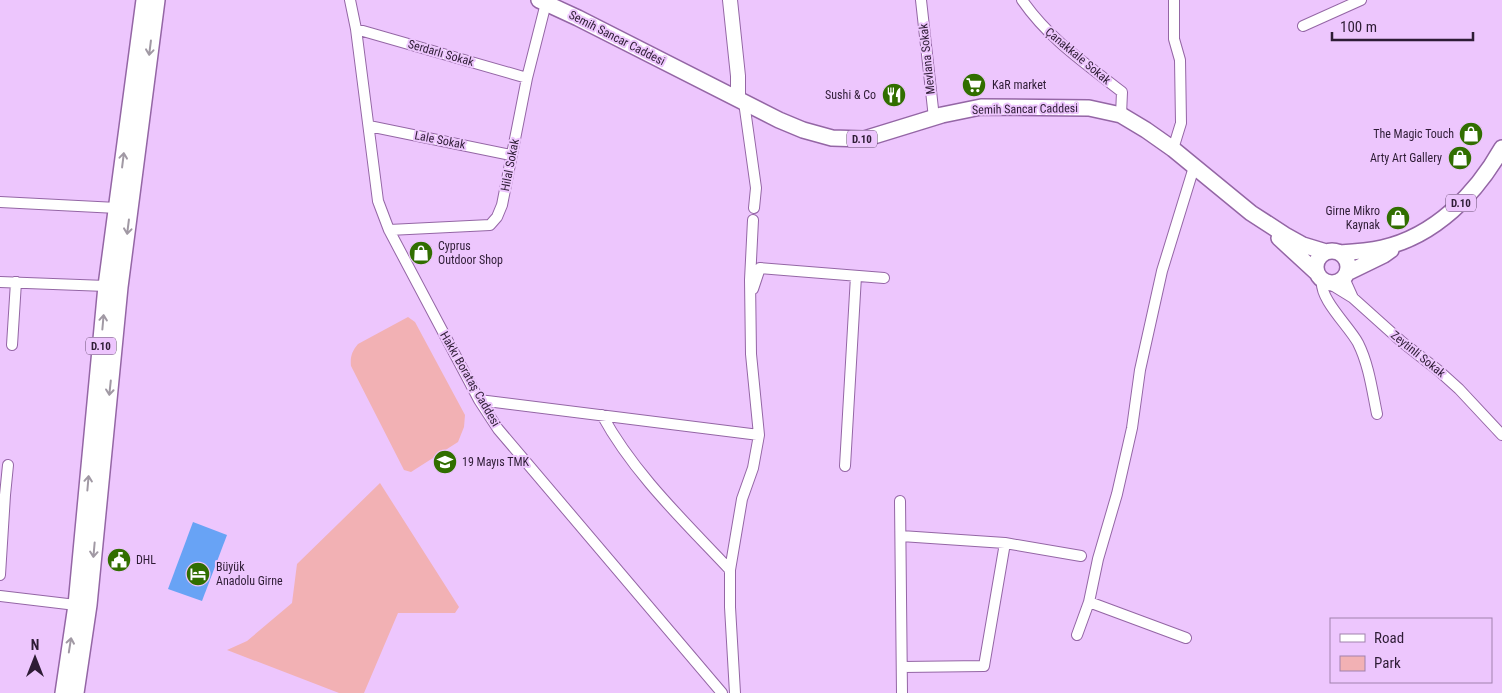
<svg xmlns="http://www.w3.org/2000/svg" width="1502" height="693" font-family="'Roboto Condensed',sans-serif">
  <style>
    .green { fill: #f2b1b4 }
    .water { fill: #68a3f5 }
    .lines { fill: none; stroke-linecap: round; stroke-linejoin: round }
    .street-casing { stroke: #9466a5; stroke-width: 12 }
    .secondary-casing { stroke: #9466a5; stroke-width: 16 }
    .primary-casing { stroke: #9466a5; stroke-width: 18 }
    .street { stroke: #fff; stroke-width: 10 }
    .secondary { stroke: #fff; stroke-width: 14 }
    .primary { stroke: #fff; stroke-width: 15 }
    .oneway { stroke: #a199a4 }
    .labels { text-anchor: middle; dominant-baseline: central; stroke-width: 4; stroke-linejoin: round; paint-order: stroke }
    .shield { fill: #edc6fd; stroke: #674f71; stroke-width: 1 }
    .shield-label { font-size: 11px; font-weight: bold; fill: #2e1c35 }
    .street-label { font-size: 12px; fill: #2e1c35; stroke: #edc6fd }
    .poi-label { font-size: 12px; fill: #2e1c35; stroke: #edc6fd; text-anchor: start }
  </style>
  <rect width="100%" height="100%" fill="#edc6fd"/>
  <path class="green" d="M408,317L415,322L465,415L464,427L458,442L411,472L404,470L351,366C350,357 352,351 358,344Z
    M380,483L459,607L455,613H398L364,693H339L227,650L247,641L292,603L297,564Z"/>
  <path class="water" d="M193,522L227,535L202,601L168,589Z"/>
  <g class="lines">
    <g class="street-casing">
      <path id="street" d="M350,0L356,29L378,201L389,230L479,400L498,429L722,693
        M921,0L934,118
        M1022,0C1049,39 1085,63 1122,92L1121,115
        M1303,26L1361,0
        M356,29L527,78
        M744,102L756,188L754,208
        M369,126L511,155
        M1173,149L1181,123L1180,60L1174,39V0
        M0,202L117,208
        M389,230L490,225L497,217L502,205L527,78L546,3
        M1344,278L1353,298
        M1322,280C1319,299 1349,326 1358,343C1369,365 1372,390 1377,414
        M0,282L106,286
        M1327,282L1353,298L1402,342L1439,371L1459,389L1502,435
        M753,289L760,268L884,278
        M12,345L16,282
        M479,400L759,435
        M602,415C634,474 685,522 730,570
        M845,466L856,276
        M900,501L902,693
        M901,536L1005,543L1081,556
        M0,575L5,495L8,465
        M0,596L76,605
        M1089,602L1186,638
        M1077,635L1089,602L1098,559L1117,494L1132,428L1140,370L1162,271L1194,167
        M903,667L984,666L1005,543
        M735,693L730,607V570L742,499L753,468L759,435L751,354L750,280L753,220"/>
    </g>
    <g class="secondary-casing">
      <path id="secondary" d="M730,0L738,76V98"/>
    </g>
    <g class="primary-casing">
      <path id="primary" d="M539,0L578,18L779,120L803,130L832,138L864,139L942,115L981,107L1089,108L1121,115L1146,130L1173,149L1251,213L1285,235L1303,245L1326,252
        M1279,238L1317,273
        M1316 267a16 16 0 1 1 32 0a16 16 0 1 1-32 0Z
        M1340,253C1354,252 1368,251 1382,248C1435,236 1476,194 1502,148
        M1347,273L1384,255L1391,250
        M63,693L76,605L106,286L144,0
        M76,693L89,605L120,287L157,0"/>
    </g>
    <use href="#street" class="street"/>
    <use href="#secondary" class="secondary"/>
    <use href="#primary" class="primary"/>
  </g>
  <defs><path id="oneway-shaft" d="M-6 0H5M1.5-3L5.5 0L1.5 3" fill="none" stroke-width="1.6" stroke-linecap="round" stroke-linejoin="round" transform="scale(1.25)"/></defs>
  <g class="oneway">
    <use href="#oneway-shaft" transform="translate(150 48) rotate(97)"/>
    <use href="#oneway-shaft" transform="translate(123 160) rotate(-83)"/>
    <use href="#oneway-shaft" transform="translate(128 227) rotate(97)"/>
    <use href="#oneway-shaft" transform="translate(103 322) rotate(-85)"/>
    <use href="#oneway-shaft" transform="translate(110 388) rotate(96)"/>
    <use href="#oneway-shaft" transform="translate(88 483) rotate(-85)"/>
    <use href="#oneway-shaft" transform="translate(94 550) rotate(95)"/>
    <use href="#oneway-shaft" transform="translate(70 645) rotate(-81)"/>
  </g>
  <defs>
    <g id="supermarket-disc" transform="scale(1.25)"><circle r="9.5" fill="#316e00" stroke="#edc6fd"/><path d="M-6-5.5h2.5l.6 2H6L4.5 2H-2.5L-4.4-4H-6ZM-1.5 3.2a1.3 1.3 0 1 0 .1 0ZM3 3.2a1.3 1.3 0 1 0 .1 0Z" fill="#fff"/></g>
    <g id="restaurant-disc" transform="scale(1.25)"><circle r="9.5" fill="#316e00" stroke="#edc6fd"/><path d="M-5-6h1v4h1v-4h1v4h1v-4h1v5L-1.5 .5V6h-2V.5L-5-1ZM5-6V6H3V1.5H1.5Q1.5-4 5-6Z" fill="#fff"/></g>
    <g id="shop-disc" transform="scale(1.25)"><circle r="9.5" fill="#316e00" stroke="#edc6fd"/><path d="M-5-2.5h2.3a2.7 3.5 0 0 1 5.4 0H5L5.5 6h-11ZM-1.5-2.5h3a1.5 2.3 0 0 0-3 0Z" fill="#fff"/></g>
    <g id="school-disc" transform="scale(1.25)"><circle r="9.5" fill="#316e00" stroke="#edc6fd"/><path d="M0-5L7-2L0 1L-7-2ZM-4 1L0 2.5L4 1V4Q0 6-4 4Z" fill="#fff"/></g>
    <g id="civic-disc" transform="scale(1.25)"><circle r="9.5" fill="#316e00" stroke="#edc6fd"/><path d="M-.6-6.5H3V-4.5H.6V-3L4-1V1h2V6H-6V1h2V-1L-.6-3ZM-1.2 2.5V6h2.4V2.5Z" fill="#fff"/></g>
    <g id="hotel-disc" transform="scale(1.25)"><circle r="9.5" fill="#316e00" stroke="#edc6fd"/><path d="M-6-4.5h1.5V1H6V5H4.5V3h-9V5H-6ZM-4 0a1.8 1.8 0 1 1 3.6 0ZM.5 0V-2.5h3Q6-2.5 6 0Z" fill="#fff"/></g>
  </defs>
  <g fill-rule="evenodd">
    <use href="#supermarket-disc" x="974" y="85"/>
    <use href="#restaurant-disc" x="894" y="95"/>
    <use href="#shop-disc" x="1471" y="134"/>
    <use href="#shop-disc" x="1460" y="158"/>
    <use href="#shop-disc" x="1398" y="218"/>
    <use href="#shop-disc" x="421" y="253"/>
    <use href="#school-disc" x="445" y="462"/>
    <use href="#civic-disc" x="119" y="560"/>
    <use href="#hotel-disc" x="198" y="574"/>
  </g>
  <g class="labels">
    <g class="shield">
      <rect x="847" y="130.5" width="30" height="17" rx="4"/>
      <rect x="1446" y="194.5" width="30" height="17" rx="4"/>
      <rect x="86" y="337.5" width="30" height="17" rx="4"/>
    </g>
    <g class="shield-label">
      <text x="862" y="139">D.10</text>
      <text x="1461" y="203">D.10</text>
      <text x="101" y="346">D.10</text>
    </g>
    <g class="street-label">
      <text transform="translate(617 38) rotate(27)">Semih Sancar Caddesi</text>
      <text transform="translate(441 53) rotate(16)">Serdarlı Sokak</text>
      <text transform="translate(1078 56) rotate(40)">Çanakkale Sokak</text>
      <text transform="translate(927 59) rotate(-96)">Mevlana Sokak</text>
      <text transform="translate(1025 109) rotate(-1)">Semih Sancar Caddesi</text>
      <text transform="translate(440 140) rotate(11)">Lale Sokak</text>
      <text transform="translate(510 165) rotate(-79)">Hilal Sokak</text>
      <text transform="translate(1418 354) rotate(39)">Zeytinli Sokak</text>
      <text transform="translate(470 379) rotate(60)">Hakkı Borataş Caddesi</text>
    </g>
    <g class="poi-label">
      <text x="992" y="85">KaR market</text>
      <text x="876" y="95" text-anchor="end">Sushi &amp; Co</text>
      <text x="1454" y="134" text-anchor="end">The Magic Touch</text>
      <text x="1442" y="158" text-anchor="end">Arty Art Gallery</text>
      <text x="1380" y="211" text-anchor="end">Girne Mikro<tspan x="1380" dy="14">Kaynak</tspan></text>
      <text x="438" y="246">Cyprus<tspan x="438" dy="14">Outdoor Shop</tspan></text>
      <text x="462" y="462">19 Mayıs TMK</text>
      <text x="136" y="560">DHL</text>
      <text x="216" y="567">Büyük<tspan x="216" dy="14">Anadolu Girne</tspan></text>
    </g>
  </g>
  <rect x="1330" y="618" width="162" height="65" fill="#edc6fd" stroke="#a182ad"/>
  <rect x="1340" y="634" width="25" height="8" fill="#ffffff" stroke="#a182ad"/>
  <text x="1374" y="643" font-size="15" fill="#2e1c35">Road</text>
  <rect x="1340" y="656" width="25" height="15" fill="#f2b1b4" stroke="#a182ad"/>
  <text x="1374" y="668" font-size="15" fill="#2e1c35">Park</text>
  <g transform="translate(35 658)" stroke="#edc6fd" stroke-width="4" paint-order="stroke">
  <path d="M0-4L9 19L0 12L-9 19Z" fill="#2e1c35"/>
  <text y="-8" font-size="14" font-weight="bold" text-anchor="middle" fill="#2e1c35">N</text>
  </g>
  <path d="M1332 32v8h141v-8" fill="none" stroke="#2e1c35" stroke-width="2.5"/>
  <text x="1340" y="32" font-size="15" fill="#2e1c35" stroke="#edc6fd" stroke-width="4" paint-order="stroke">100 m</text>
</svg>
